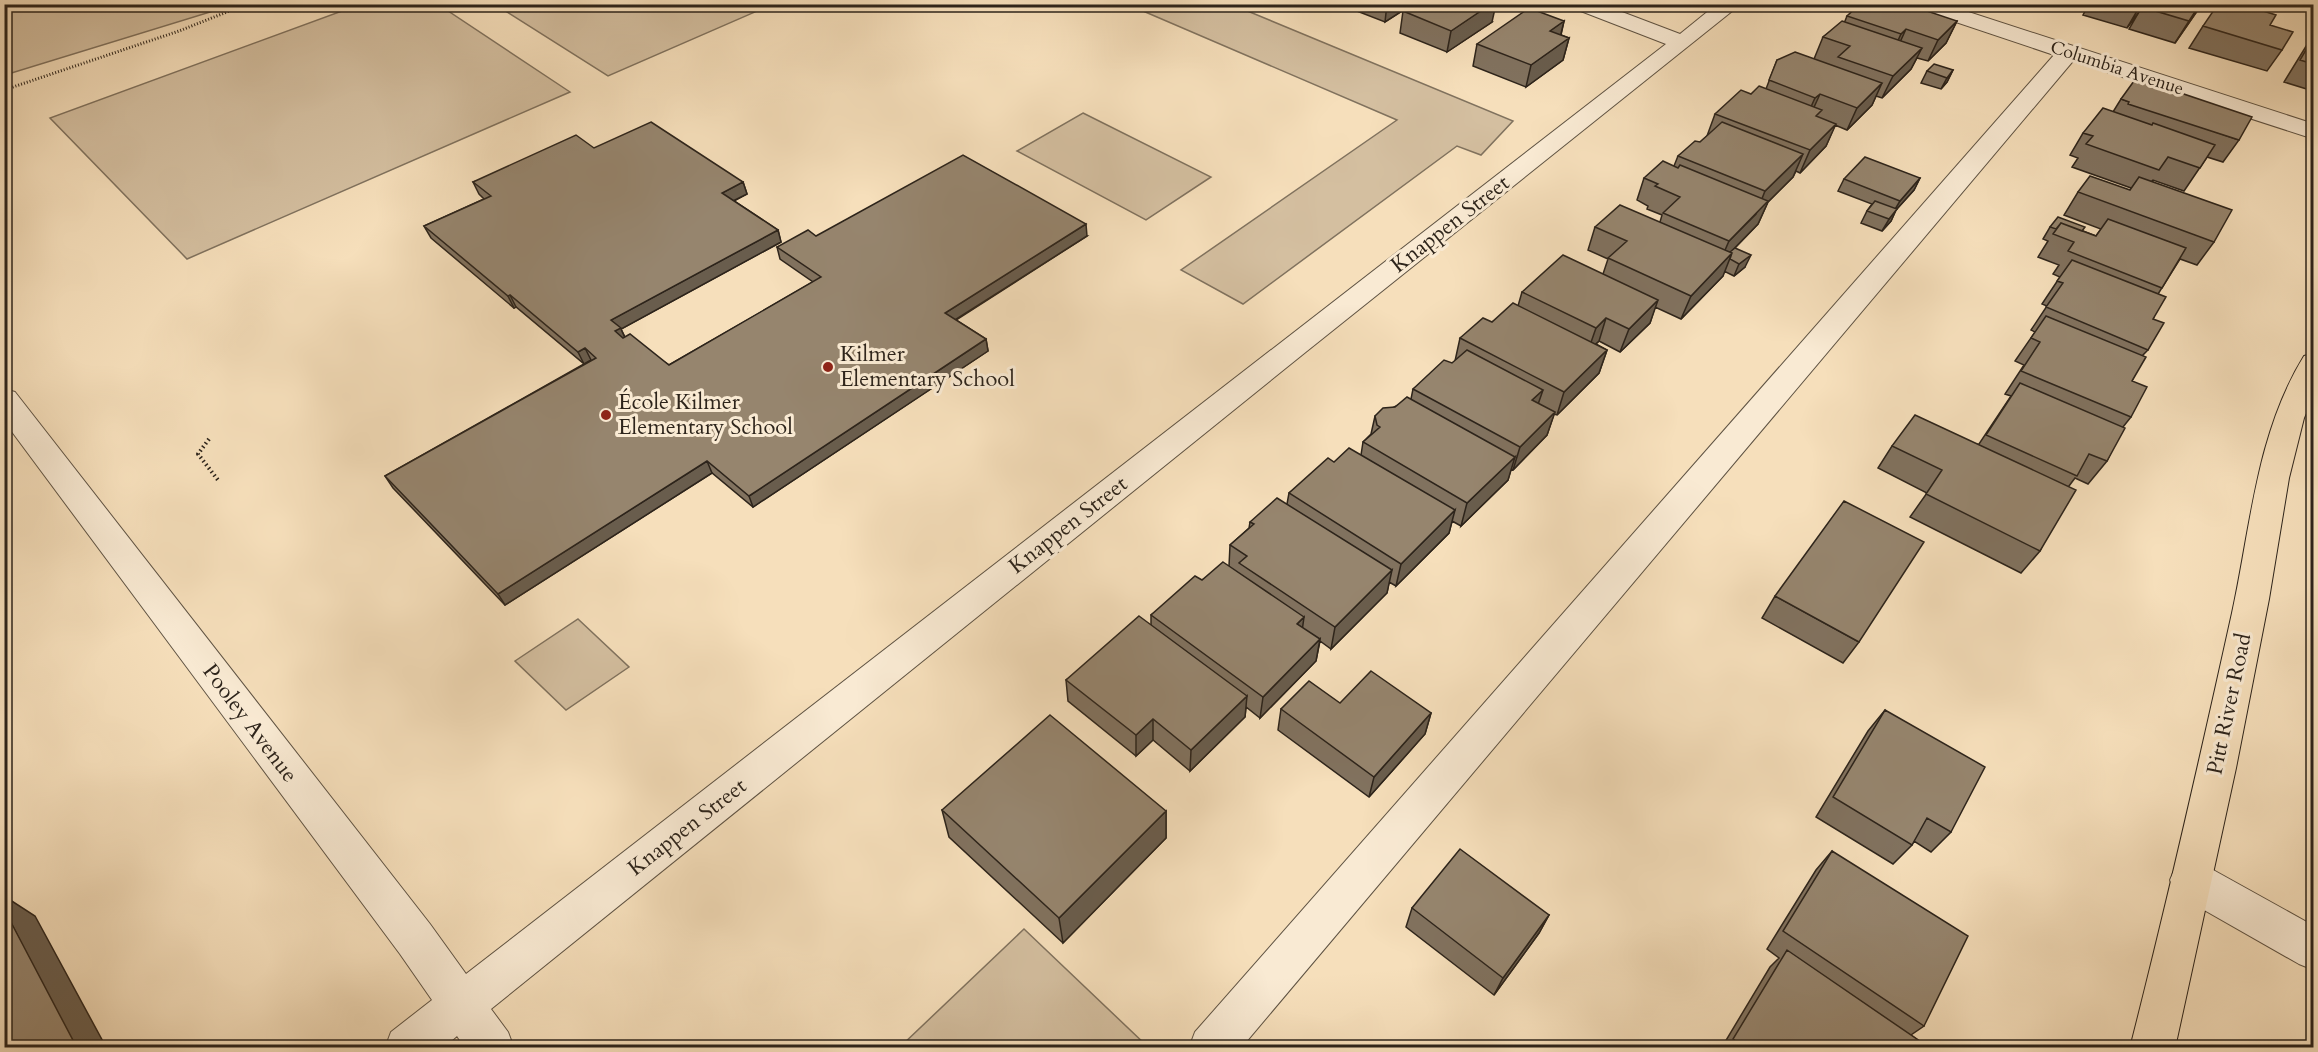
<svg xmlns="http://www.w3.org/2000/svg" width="2318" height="1052" font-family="Cardo,serif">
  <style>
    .green { fill: #d4bfa0; stroke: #80725e; stroke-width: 1.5 }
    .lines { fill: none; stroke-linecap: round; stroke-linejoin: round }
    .minor-casing { stroke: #5f5343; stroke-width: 2 }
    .major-casing { stroke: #2d241b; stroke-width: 2 }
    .path-far1 { stroke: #2d241b; stroke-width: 3; stroke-dasharray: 1 2; stroke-linecap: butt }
    .path { stroke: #2d241b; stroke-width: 4; stroke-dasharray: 1.5 3; stroke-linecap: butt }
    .minor { fill: #f9ead3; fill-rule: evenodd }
    .major { fill: #f6dfbb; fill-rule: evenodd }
    .wall { fill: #81725f; stroke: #2d241b; stroke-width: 1.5 }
    .shaded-wall { fill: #695d4d; stroke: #2d241b; stroke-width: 1.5 }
    .building { fill: #96856e; stroke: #2d241b; stroke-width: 1.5 }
    .poi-dot { fill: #8f2418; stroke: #f9ead3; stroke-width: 2 }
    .labels { text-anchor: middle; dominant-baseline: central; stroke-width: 6; stroke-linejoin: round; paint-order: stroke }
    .far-street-label { font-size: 18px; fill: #2d241b; stroke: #f9ead3 }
    .street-label { font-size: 22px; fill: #2d241b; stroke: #f9ead3 }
    .poi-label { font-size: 22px; fill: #2d241b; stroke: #f9ead3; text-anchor: start }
  </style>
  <rect width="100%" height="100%" fill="#f6dfbb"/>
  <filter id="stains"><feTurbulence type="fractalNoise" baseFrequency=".00333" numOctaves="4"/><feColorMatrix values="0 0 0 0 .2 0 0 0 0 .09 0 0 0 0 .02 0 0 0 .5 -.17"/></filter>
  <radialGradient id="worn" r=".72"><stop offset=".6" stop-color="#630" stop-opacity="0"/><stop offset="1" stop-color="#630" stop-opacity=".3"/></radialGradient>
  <path class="green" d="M5,4H233V5L5,75Z
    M361,4L439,5L570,92L187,259L50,118Z
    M496,5H771L608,76Z
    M1129,5H1233L1513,121L1481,155L1457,146L1243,304L1181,270L1397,120Z
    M1083,113L1211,177L1146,220L1017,151Z
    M578,619L629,667L566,710L515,661Z
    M1024,929L1148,1047H900Z"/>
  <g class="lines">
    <g class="minor-casing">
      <path id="minor" d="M1570,4H1601L1680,34L1717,4H1741L1302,355L491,1009L508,1032L514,1048H465L457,1036L443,1048H385L391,1032L432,1000L400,954L4,421V389L15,392L430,924L466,974L1666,44L1573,8Z
        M1911,4H1944L2314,124V139L2073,61L1241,1048H1189L1195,1032L2054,55L1914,8Z
        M2191,861L2206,866L2314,926V970L2299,964L2176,894L2170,880L2176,866Z"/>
    </g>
    <g class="major-casing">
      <path id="major" d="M2314,353V394L2304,418L2289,478L2269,599L2236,768L2175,1048H2130C2167,903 2200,758 2232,613C2251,526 2256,434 2304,356Z"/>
    </g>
    <path class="path-far1" d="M4,90L179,31L247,4"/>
    <path class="path" d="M209,439L198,454L218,480"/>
    <use href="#minor" class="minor"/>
    <use href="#major" class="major"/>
  </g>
  <path class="wall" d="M1345,4H1413L1385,22L1344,6Z
    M2089,4H2202L2175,43L2129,29L2140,10L2127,28L2083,15Z
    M2296,4H2313V13L2295,8Z
    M1403,11L1492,22L1447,52L1400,33Z
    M1847,16L1957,21L1946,43L1928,61L1917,58L1911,69L1882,98L1876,96L1872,105L1847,130L1835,125L1826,146L1800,173L1796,171L1793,177L1768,202L1758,224L1735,248L1745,267L1734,276L1724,271L1723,276L1681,319L1655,307L1650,323L1620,352L1599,341L1596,344L1607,350L1599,373L1557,415L1554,414L1547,435L1513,470L1511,469L1508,480L1461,526L1452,521L1449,533L1396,586L1389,582L1387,593L1331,649L1320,641L1316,661L1260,718L1246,707L1245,717L1190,771L1153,740L1136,756L1068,701L1066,680L1151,625V615L1202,580L1229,566L1230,545L1249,528L1250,522L1287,504L1289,493L1334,462L1361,455L1363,442L1371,434L1375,416L1411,399L1413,389L1455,361L1460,338L1492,322L1518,306L1522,292L1603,274L1608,259L1588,250L1595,227L1660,222L1662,215L1647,209L1648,206L1637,200L1644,178L1674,166L1678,156L1700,142L1707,136L1715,114L1751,94L1766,89L1777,60L1814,59L1823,37L1845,21Z
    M1564,21L1561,35L1569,38L1563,60L1526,87L1473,66L1477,44Z
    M2270,25L2282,50L2267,71L2189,48L2203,26Z
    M2313,35V91L2284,82Z
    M1953,70L1947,82L1941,89L1921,83L1927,71Z
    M2121,99L2239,140L2223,162L2207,157L2184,191L2153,180L2152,181L2214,242L2197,265L2180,259L2158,294L2148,350L2143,355L2132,381L2131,417L2123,427L2107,461L2088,484L2075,478L2069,486L2040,551L2021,573L1910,517L1927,493L1878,468L1892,446L1979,444L2011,396L2005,394L2024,365L2015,361L2035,332L2031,330L2047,306L2042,304L2060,277L2053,274L2059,265L2038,257L2048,241L2043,239L2050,227L2083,231L2096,236L2101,229L2064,215L2078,192L2130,190L2131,188L2072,167L2078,158L2070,155L2083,133L2113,112Z
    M594,148L743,182L747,194L734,201L778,230L781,242L621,329L625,337L669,365L813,282L780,259L777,247L816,236H1087L956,320L986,339L988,351L753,507L712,473L505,605L393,488L385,476L584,364L516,307L514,308L431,238L424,226L484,199L479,194L473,182Z
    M1920,178L1914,190L1896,210L1891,221L1882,231L1861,223L1867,211L1872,204L1838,191L1844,179Z
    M1775,596L1859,642L1843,663L1762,618Z
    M1281,709L1431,713L1425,734L1369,797L1278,730Z
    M1885,710L1951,832L1931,852L1914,841L1912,845L1893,864L1816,817L1868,731Z
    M942,810L1166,811V838L1063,943L949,837Z
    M1832,851L1924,1026L1911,1035L1927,1047H1722L1770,967L1779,958L1767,949L1816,870Z
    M1412,908L1549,915L1539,933L1494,995L1406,927Z"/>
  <path class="shaded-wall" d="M1387,4H1413L1385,22Z
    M1491,4H1496L1492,22L1447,52L1451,31Z
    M2141,4H2145L2127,28L2140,6Z
    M2200,4H2202L2175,43L2189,21Z
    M1564,21L1559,42L1550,31Z
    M1957,21L1946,43L1928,61L1938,40Z
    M1906,29L1896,51L1891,56L1901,34Z
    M1569,38L1563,60L1526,87L1531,65Z
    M1922,48L1911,69L1882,98L1893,76Z
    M1953,70L1947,82L1941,89L1947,78Z
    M1882,83L1872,105L1847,130L1857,108Z
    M1820,94L1810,116L1805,120L1815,98Z
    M1836,124L1826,146L1800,173L1810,150Z
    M1803,154L1793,177L1768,202L1758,224L1719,264L1729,241L1756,214L1765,191Z
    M1920,178L1914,190L1896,210L1891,221L1882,231L1900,201Z
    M743,182L747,194L725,205L722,193Z
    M1086,224L1087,236L947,325L945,313Z
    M778,230L781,242L621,329L626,340L620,344L611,320Z
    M1732,253L1723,276L1681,319L1691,296Z
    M1751,255L1745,267L1734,276L1739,264Z
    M510,295L516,307L514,308L508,296Z
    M1658,300L1650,323L1620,352L1629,329Z
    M1606,318L1599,341L1588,351L1596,328Z
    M986,339L988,351L753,507L749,496Z
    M585,348L591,360L584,364L578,352Z
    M1607,350L1599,373L1557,415L1564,392Z
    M1543,390L1535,413L1532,400Z
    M1555,412L1547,435L1513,470L1520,447Z
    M1515,457L1508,480L1461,526L1467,503Z
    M707,461L712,473L505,605L498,594Z
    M1455,510L1449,533L1396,586L1401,564Z
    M1392,570L1387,593L1331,649L1335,627Z
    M1304,617L1301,639L1297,624Z
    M1320,639L1316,661L1260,718L1263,697Z
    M1247,696L1245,717L1190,771L1191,750Z
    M1431,713L1425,734L1369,797L1374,777Z
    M1153,719V740L1136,756V735Z
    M1166,811V838L1063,943L1059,918Z
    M4,847L8,853L4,855Z
    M4,896L35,916L106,1047H74L4,909Z
    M1549,915L1539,933L1494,995L1503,978Z"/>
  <path class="building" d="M1414,4H1491L1451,31L1403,11Z
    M1860,4H1906L1957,21L1938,40L1906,29L1901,34L1847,16Z
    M2144,4H2200L2189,21L2142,7Z
    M2218,4H2241L2276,15L2270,25L2293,32L2282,50L2203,26Z
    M1529,8L1564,21L1550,31L1569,38L1531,65L1477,44Z
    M1842,21L1922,48L1893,76L1838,57L1850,46L1823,37Z
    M2313,38V64L2300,60Z
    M1795,52L1882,83L1857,108L1820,94L1815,98L1769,80L1777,60Z
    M1934,64L1953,70L1947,78L1927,71Z
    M2134,81L2143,84L2145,81L2252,117L2239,140L2128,104L2129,102L2121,99Z
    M1759,86L1822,110L1816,116L1836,124L1810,150L1715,114L1741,90L1751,94Z
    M2103,108L2152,125L2153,123L2215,145L2200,168L2168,157L2159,170L2086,144L2093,136L2083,133Z
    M651,122L743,182L722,193L778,230L611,320L621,328L615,331L623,338L630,334L669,365L821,277L777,247L808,230L816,236L963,155L1086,224L945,313L986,339L749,496L707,461L498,594L385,476L596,358L585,348L578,352L510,295L508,296L424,226L491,196L473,182L576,135L594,148Z
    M1722,122L1803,154L1765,191L1678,156L1695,141L1700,142Z
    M1865,157L1920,178L1900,201L1844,179Z
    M1663,161L1678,168L1680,165L1768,201L1729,241L1663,213L1680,197L1655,186L1658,184L1644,178Z
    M2090,176L2130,190L2139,177L2232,210L2214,242L2078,192Z
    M1875,201L1897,209L1889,219L1867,211Z
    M1620,205L1732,253L1691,296L1608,258L1627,241L1595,227Z
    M2058,217L2085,227L2082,231L2061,223L2056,229L2050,227Z
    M2108,219L2186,248L2162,288L2068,251L2074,242L2053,234L2061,223L2096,236Z
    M1735,248L1751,255L1739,264L1730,259L1732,253L1730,252Z
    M1563,255L1658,300L1629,329L1606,318L1596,328L1522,292Z
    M2072,260L2166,297L2153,319L2164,323L2148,350L2046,307L2063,283L2057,281Z
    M1513,303L1607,350L1564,392L1460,338L1483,318L1492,322Z
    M2046,316L2146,357L2132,381L2147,387L2131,417L2021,371L2040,342L2031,338Z
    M1467,350L1543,390L1532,400L1555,412L1520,447L1413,389L1444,360L1452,363Z
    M2020,383L2125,428L2107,461L2089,454L2077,476L1986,435Z
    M1407,397L1515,457L1467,503L1363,442L1380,427L1377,425L1375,416L1383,408L1395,407Z
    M1915,415L2076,490L2040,551L1926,494L1942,470L1892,446Z
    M1349,448L1455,510L1401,564L1289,493L1328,458L1334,462Z
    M1277,498L1392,570L1335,627L1239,563L1247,556L1230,545L1254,524L1250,522Z
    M1844,501L1924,542L1859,642L1775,596Z
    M1223,562L1304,617L1297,624L1320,639L1263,697L1151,615L1195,576L1202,580Z
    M1139,616L1247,696L1191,750L1153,719L1136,735L1066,680Z
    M1371,671L1431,713L1374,777L1281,709L1309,681L1340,703Z
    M1885,710L1985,767L1951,832L1927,818L1912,845L1833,797Z
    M1050,715L1166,811L1059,918L942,810Z
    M1460,849L1549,915L1503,978L1412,908Z
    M1832,851L1968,936L1924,1026L1783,931Z
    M4,909L76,1046L74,1047H4Z
    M1787,950L1927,1046V1047H1745L1733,1039Z"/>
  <g class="poi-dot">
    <circle cx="828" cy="367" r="6"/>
    <circle cx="606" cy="415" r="6"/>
  </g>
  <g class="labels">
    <g class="far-street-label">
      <text transform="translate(2117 68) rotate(18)">Columbia Avenue</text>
    </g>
    <g class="street-label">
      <text transform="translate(1450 224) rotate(-38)">Knappen Street</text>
      <text transform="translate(1068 525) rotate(-38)">Knappen Street</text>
      <text transform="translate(2229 704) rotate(-78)">Pitt River Road</text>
      <text transform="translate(250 723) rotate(53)">Pooley Avenue</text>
      <text transform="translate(687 827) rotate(-38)">Knappen Street</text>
    </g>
    <g class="poi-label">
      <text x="840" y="354">Kilmer<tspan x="840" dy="25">Elementary School</tspan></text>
      <text x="618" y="402">École Kilmer<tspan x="618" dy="25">Elementary School</tspan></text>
    </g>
  </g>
  <rect width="2318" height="1052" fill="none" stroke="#f6dfbb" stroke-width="24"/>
  <rect x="6" y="6" width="2306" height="1040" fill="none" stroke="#2d241b" stroke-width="3"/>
  <rect x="12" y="12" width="2294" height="1028" fill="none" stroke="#2d241b" stroke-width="1.5"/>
  <rect width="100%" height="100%" filter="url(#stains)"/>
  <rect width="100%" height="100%" fill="url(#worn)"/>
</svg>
